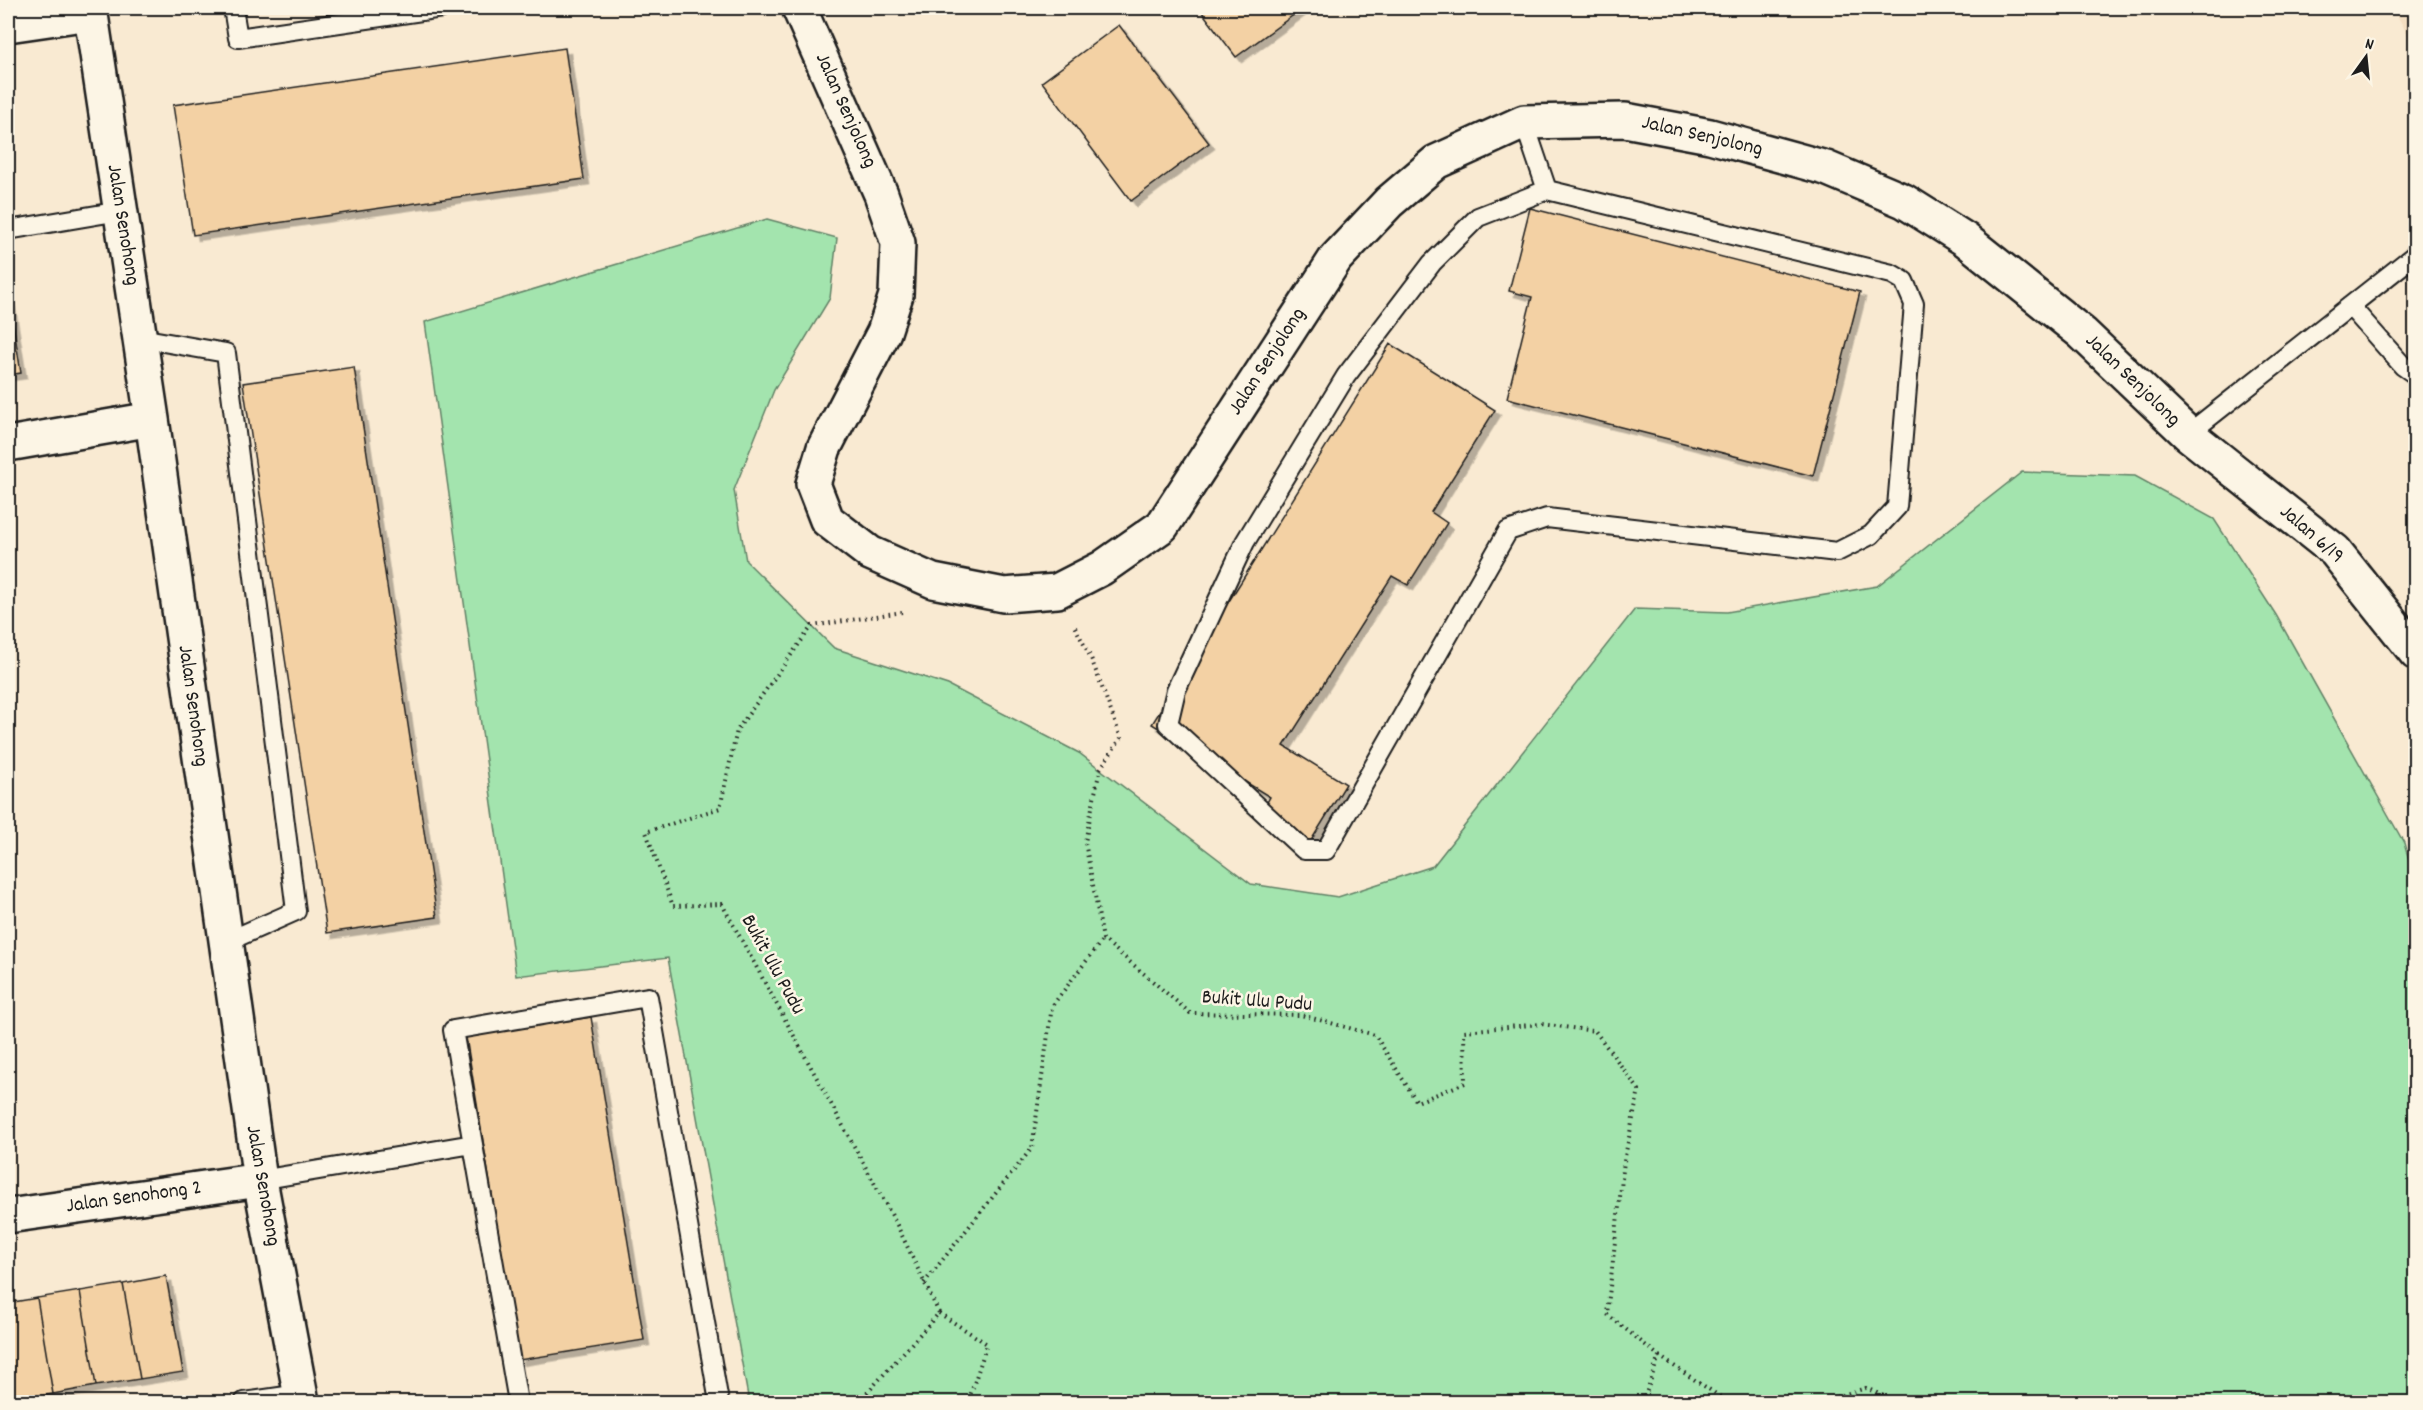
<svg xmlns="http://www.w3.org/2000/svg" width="2423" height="1410" font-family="Dekko,sans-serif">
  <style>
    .built { fill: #f3dec1 }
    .green { fill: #a3e4ae; stroke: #608065; stroke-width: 1.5 }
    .building { fill: #f3d1a4; stroke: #1c1c1c; stroke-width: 1.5; filter: url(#shadow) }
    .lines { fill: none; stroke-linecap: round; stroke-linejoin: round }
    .lane-casing { stroke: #1c1c1c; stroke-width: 22 }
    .street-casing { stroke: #1c1c1c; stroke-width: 38 }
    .path { stroke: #1c1c1c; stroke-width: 4; stroke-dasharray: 1.5 4.5; stroke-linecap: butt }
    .lane { stroke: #fcf5e5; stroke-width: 18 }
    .street { stroke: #fcf5e5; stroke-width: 33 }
    .labels { text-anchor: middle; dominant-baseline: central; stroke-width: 5; stroke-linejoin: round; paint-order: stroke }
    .street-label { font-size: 21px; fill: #1c1c1c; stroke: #fcf5e5 }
  </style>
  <defs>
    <filter id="shadow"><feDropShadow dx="5.5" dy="5.5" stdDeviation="0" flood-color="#0004"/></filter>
  </defs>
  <rect width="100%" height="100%" fill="#f9ead2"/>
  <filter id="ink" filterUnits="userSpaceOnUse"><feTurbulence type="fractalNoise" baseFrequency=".0167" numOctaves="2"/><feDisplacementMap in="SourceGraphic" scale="12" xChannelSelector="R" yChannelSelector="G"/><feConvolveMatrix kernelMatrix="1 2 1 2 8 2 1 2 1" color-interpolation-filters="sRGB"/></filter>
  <g filter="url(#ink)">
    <path class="built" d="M2393,8H2415V48Z"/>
    <path class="green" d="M767,219L837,238L830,298L774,390L734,490L746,561L834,648L948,685L1079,753L1251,884L1338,897L1433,866L1635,609L1727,612L1877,586L2022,472L2135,476L2214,519L2276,615L2404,843L2415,882V1402H749L668,958L516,976L425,322Z"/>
    <path class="building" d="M1199,8H1303L1236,57Z
      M1119,25L1209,143L1131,201L1042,82Z
      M565,48L584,179L193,235L173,105Z
      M1530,208L1860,292L1813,476L1507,398L1532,297L1509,291Z
      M8,291L21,373L8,375Z
      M1390,344L1495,410L1431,512L1447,523L1408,585L1392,576L1284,746L1346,784L1309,844L1261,813L1270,797L1152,724Z
      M354,367L437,917L327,933L243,383Z
      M591,1017L644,1340L519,1360L466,1037Z
      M166,1276L183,1372L140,1379L123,1284Z
      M123,1284L140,1379L96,1386L80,1291Z
      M80,1291L96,1386L53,1394L37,1298Z
      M37,1298L53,1394L10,1401L8,1386V1303Z"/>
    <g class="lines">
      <g class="lane-casing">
        <path id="lane" d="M233,8L238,38L442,8
          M1524,122L1547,190
          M1547,190L1892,274L1904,281L1914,304L1897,507L1871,535L1837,552L1547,518L1508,531L1326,850H1304L1168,724L1176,690L1245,542L1346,376L1432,263L1478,217Z
          M8,230L120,211
          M2350,306L2403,366L2416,375
          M140,338L226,353L296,911L226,942
          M2188,434L2416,254
          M260,1180L473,1144
          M244,1402L300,1394
          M518,1402L453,1030L648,997L719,1402"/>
      </g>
      <g class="street-casing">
        <path id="street" d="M90,8L152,419L260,1180L302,1402
          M799,8L881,194L898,243L896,295L884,332L824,448L813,484L827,520L870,553L933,581L1004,595L1057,591L1102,568L1162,526L1336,258L1389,202L1436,162L1524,122L1625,120L1710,136L1826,168L1904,201L1966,240L2082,333L2188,434L2335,551L2416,653
          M8,25L90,13
          M8,444L152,419
          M8,1216L260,1180"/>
      </g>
      <path class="path" d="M1075,627L1091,658L1121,738L1100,769L1085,842L1103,939L1190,1013L1301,1015L1375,1035L1417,1102L1465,1083L1464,1031L1541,1024L1595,1031L1639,1090L1624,1161L1607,1314L1659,1356L1643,1402
        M924,1283L1032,1148L1052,1006L1103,939
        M939,1313L987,1344L968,1402
        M1659,1356L1728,1402
        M859,1402L939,1313L896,1223L722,904L673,906L646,832L720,808L737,730L812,626L902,612
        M1819,1402L1866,1388L1897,1402"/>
      <use href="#lane" class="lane"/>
      <use href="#street" class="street"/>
    </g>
  </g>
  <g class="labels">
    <g class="street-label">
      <text transform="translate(845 111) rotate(66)">Jalan Senjolong</text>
      <text transform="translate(1702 137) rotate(13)">Jalan Senjolong</text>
      <text transform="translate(122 225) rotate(81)">Jalan Senohong</text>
      <text transform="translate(1268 362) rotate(-57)">Jalan Senjolong</text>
      <text transform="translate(2132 381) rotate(44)">Jalan Senjolong</text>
      <text transform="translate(2311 535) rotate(41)">Jalan 6/19</text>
      <text transform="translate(192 706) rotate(82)">Jalan Senohong</text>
      <text transform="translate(772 965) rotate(61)">Bukit Ulu Pudu</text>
      <text transform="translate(1257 1002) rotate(4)">Bukit Ulu Pudu</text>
      <text transform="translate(262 1186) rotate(80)">Jalan Senohong</text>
      <text transform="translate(134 1198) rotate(-8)">Jalan Senohong 2</text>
    </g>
  </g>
  <rect width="2423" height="1410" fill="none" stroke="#fcf5e5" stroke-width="30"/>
  <rect x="15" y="15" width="2393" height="1380" fill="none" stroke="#1c1c1c" stroke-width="2" filter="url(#ink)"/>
  <g transform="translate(2366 57) rotate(15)" stroke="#fcf5e5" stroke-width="4.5" paint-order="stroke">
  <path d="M0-4.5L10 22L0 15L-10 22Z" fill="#1c1c1c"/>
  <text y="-9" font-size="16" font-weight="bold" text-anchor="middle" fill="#1c1c1c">N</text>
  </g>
</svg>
